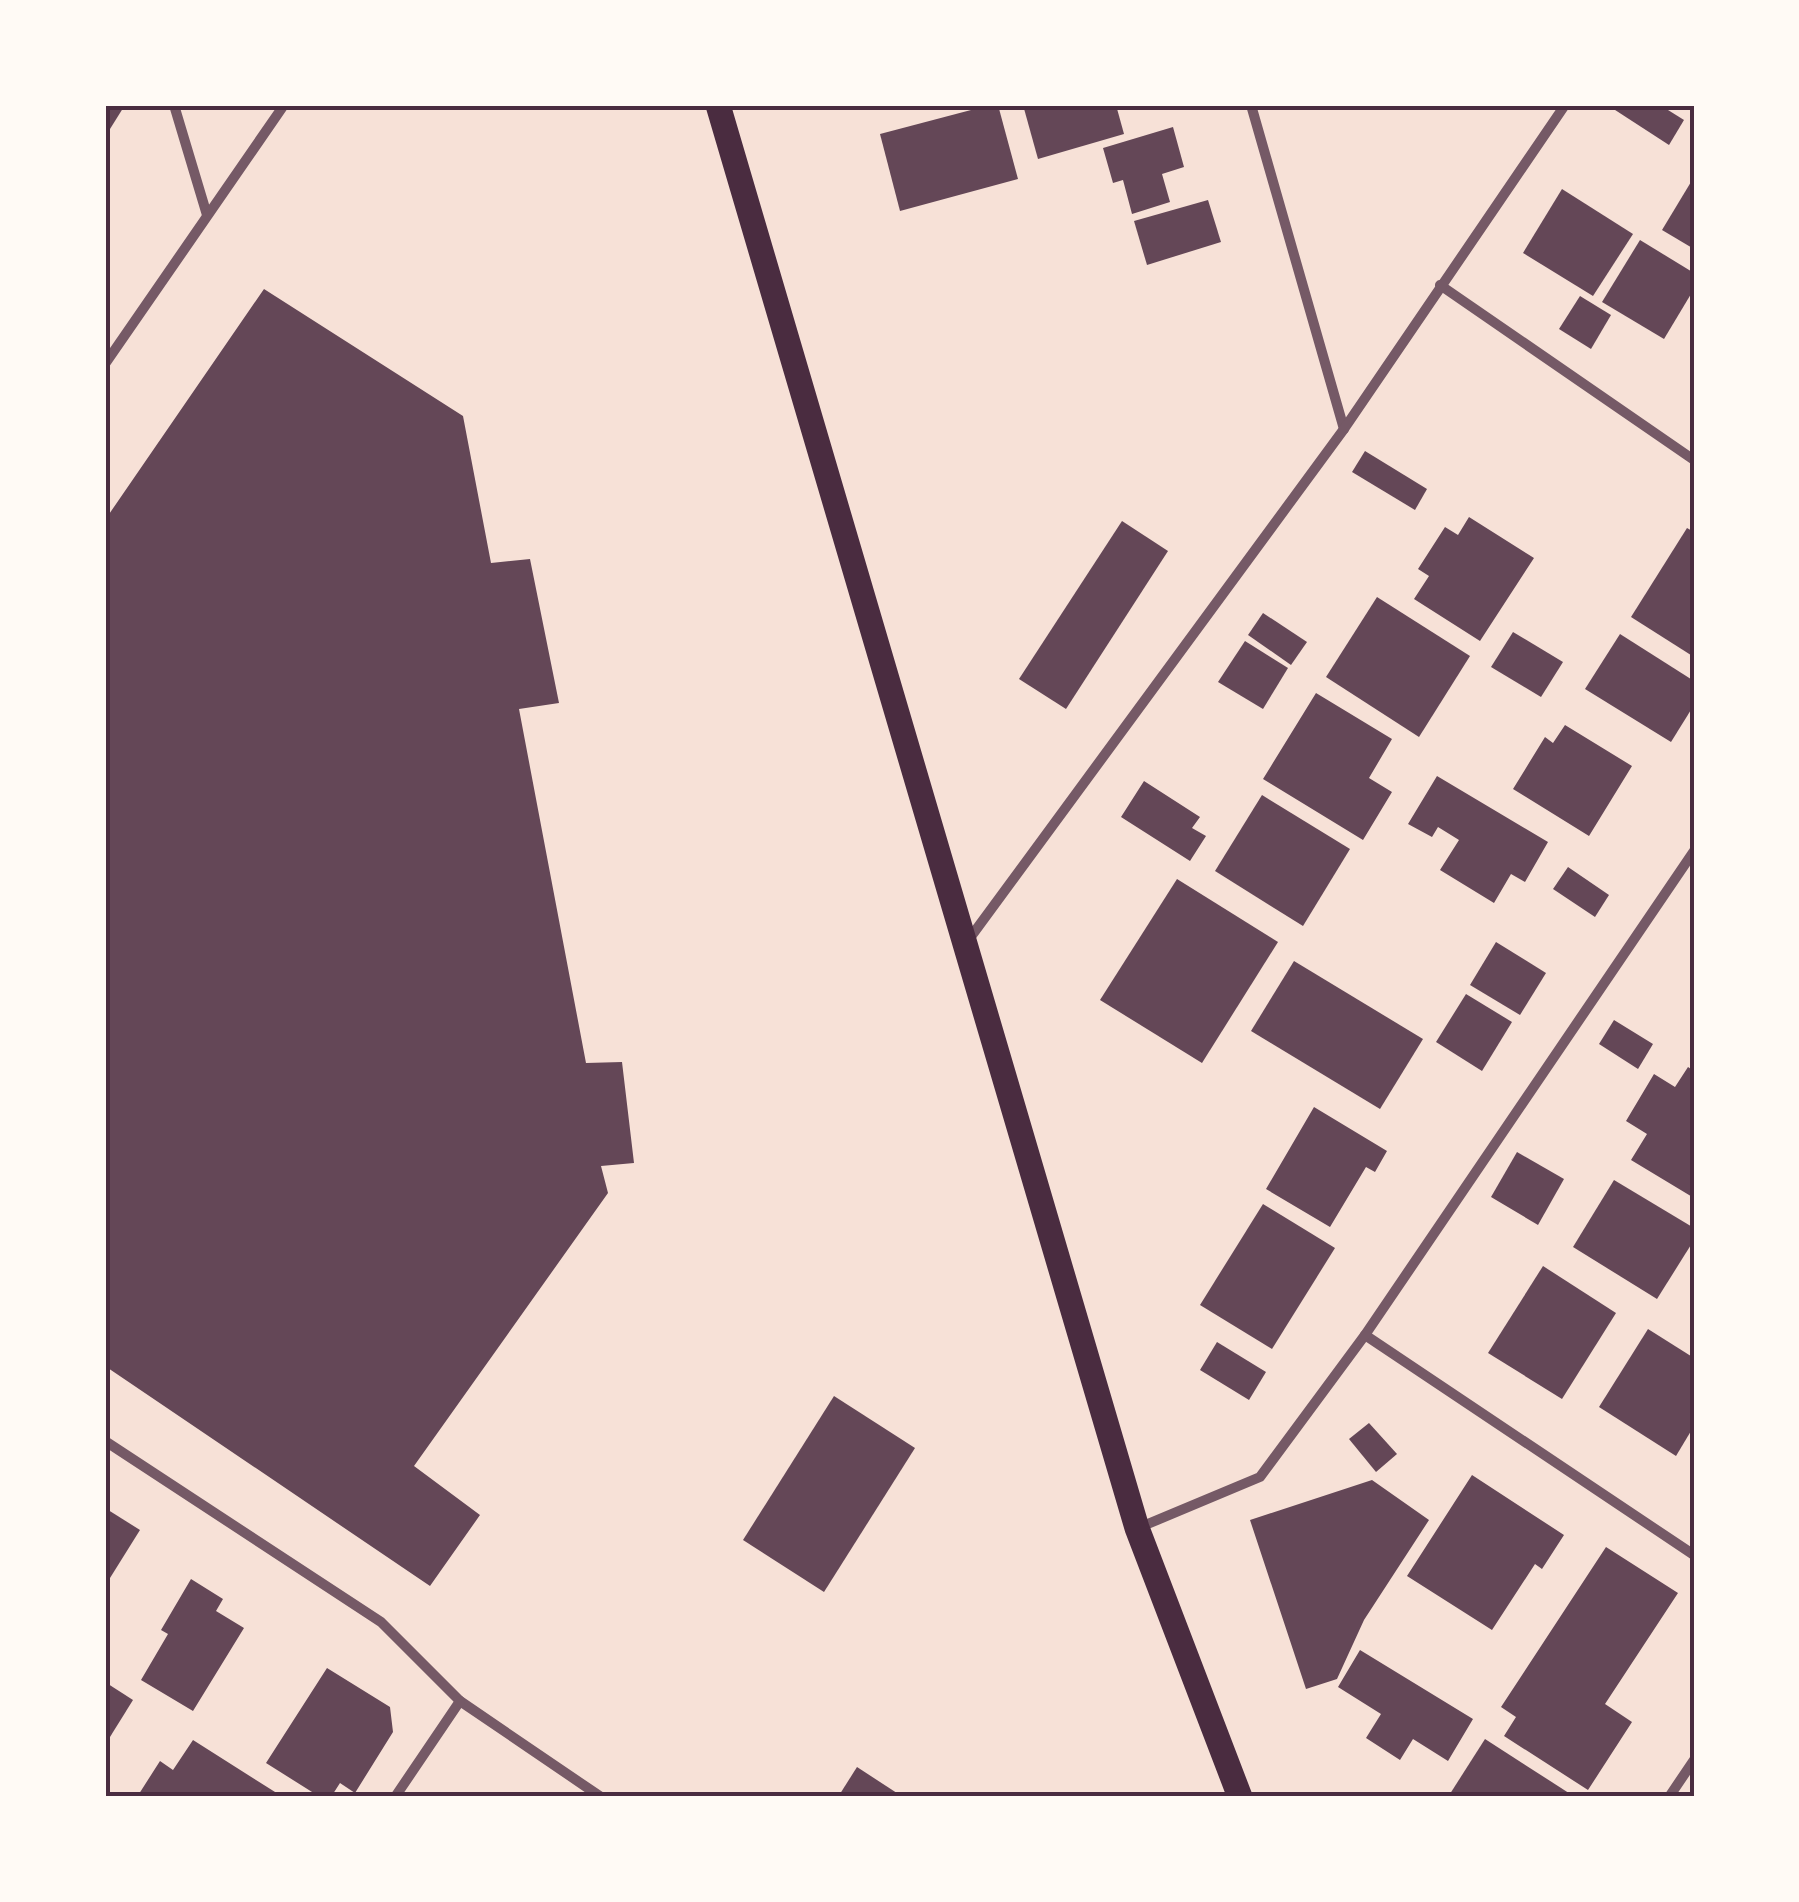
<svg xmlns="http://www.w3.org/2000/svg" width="1799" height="1902" viewBox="0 0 1799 1902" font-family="Manrope,sans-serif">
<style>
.building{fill:#644757}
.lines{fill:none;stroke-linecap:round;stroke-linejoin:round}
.minor{stroke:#755966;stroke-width:10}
.primary{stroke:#4a2c40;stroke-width:25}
.neatline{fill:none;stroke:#4a2c40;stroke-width:4}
</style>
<rect width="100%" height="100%" fill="#f7e1d7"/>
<!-- building -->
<g class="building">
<polygon points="105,105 125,105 105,137"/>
<polygon points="990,105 998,105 1018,179 900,211 880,134"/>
<polygon points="1023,105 1116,105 1124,134 1038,159"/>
<polygon points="1613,105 1660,105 1684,120 1669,145 1612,108"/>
<polygon points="1173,127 1184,167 1162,174 1170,202 1132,214 1123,180 1113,183 1103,148"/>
<polygon points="1694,177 1694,249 1662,230"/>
<polygon points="1562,189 1633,234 1593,296 1523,253"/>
<polygon points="1208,200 1221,242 1147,265 1134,221"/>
<polygon points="1640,240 1694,273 1694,289 1664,339 1602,302"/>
<polygon points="264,289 463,416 491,563 530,559 559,703 519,709 586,1063 622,1062 634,1163 601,1166 608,1193 414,1466 480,1515 430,1586 105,1366 105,520"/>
<polygon points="1580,296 1611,315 1591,349 1559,329"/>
<polygon points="1365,451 1427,489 1415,510 1352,472"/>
<polygon points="1469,517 1534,558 1480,641 1414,599 1429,576 1418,569 1445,527 1458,535"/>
<polygon points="1122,521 1168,551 1066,709 1019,679"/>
<polygon points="1687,528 1694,532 1694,657 1631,617"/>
<polygon points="1377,597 1470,656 1419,737 1326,677"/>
<polygon points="1263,613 1307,642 1291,665 1248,635"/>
<polygon points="1513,632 1563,662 1541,697 1491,667"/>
<polygon points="1620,634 1694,681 1694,705 1671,742 1585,689"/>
<polygon points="1245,641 1288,668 1263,709 1218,682"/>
<polygon points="1316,693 1392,739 1369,778 1392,792 1363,840 1263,779"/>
<polygon points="1565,725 1632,766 1589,836 1513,789 1545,737 1553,743"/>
<polygon points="1437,776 1548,842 1525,882 1511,874 1494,903 1440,870 1459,840 1438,827 1432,837 1408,824"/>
<polygon points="1144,781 1200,817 1192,828 1206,836 1190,861 1121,817"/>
<polygon points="1262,795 1350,849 1303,926 1215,871"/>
<polygon points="1568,867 1609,895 1595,917 1553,889"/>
<polygon points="1177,879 1278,942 1202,1063 1100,1000"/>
<polygon points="1496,942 1546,973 1520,1015 1470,985"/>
<polygon points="1294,961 1423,1039 1380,1109 1251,1031"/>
<polygon points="1466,994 1512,1022 1482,1071 1436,1042"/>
<polygon points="1614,1020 1653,1044 1638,1069 1599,1044"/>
<polygon points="1688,1067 1694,1071 1694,1198 1631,1160 1647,1134 1626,1121 1654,1074 1675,1087"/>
<polygon points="1314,1107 1387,1151 1375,1172 1366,1167 1330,1227 1266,1189"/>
<polygon points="1517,1152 1564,1179 1538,1225 1491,1197"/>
<polygon points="1614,1180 1694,1228 1694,1240 1657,1299 1573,1247"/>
<polygon points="1263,1204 1335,1248 1272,1349 1200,1305"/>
<polygon points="1543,1266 1616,1313 1562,1399 1488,1353"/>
<polygon points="1648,1329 1694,1358 1694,1426 1676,1456 1599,1407"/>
<polygon points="1217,1342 1266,1372 1249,1400 1200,1370"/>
<polygon points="834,1396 915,1448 824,1592 743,1540"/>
<polygon points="1369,1423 1397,1454 1376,1472 1349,1439"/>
<polygon points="1472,1475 1564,1535 1542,1569 1535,1564 1492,1630 1407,1576"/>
<polygon points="1372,1480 1429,1520 1364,1620 1337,1679 1306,1689 1250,1520"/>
<polygon points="105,1508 140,1530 105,1586"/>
<polygon points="1606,1547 1678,1593 1605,1704 1632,1722 1588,1790 1504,1736 1516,1717 1501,1707"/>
<polygon points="191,1579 223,1599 216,1611 244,1628 193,1711 141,1680 168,1634 161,1630"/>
<polygon points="1360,1650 1473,1719 1448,1761 1413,1739 1400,1760 1366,1738 1381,1714 1338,1687"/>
<polygon points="327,1668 390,1707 393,1732 355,1793 340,1783 331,1797 320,1797 266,1763"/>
<polygon points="105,1682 133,1700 105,1745"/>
<polygon points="1485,1739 1575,1797 1448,1797"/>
<polygon points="193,1740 283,1797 137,1797 160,1761 173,1770"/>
<polygon points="857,1767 903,1797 838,1797"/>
</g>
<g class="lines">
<!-- minor -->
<g class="minor">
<polyline points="174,105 207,215"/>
<polyline points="1251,105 1344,429"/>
<polyline points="1440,285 1694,460"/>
<polyline points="105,364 284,105"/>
<polyline points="967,942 1344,429 1565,105"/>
<polyline points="1365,1335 1694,1555"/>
<polyline points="105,1441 381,1622 460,1701 601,1797"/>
<polyline points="1138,1528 1260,1477 1365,1335 1694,851"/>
<polyline points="395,1797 460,1701"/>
<polyline points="1669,1797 1694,1760"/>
</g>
<!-- primary -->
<polyline class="primary" points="718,105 1137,1528 1240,1797"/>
</g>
<!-- border -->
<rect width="1799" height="1902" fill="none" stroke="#fffaf5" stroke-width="215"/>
<rect x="108" y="108" width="1584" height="1686" class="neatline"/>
</svg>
